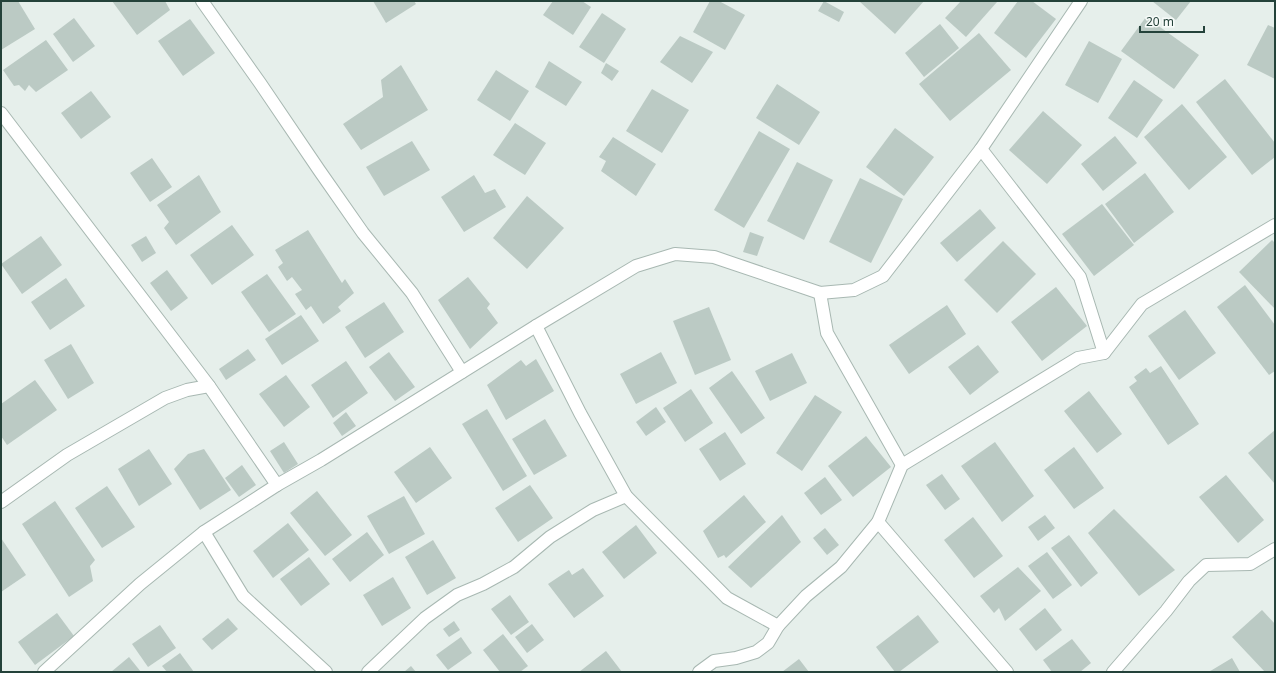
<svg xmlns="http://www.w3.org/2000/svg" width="1276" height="673" viewBox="0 0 1276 673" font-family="'Noto Sans',sans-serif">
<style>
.building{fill:#bbcac4}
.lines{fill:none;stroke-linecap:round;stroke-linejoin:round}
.minor-casing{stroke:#a8b8b2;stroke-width:14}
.minor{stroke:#fff;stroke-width:12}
</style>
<rect width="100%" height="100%" fill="#e6efeb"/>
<!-- building -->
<g class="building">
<polygon points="1,1 18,1 35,29 1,50"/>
<polygon points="112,1 165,1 170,10 137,35"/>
<polygon points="373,1 414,1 416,4 386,23"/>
<polygon points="553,1 582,1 591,7 573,35 543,15"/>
<polygon points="710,1 719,1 745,15 725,50 693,32"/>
<polygon points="824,1 844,12 839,22 818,11"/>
<polygon points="859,1 924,1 895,34"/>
<polygon points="961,1 996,1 997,2 966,37 945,18"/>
<polygon points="1018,1 1032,1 1056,19 1026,58 994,33"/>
<polygon points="1152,1 1191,1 1176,20"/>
<polygon points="602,13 626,29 604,63 579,47"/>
<polygon points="1146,17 1199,55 1174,89 1121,51"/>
<polygon points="74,18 95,46 73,62 53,34"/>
<polygon points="190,19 215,53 183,76 158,41"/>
<polygon points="940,24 959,48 924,77 905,53"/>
<polygon points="1268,25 1275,28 1275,79 1247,65"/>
<polygon points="979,33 1011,70 950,121 919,84"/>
<polygon points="680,36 713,52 692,83 660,62"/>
<polygon points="46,40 68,70 36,92 29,85 25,91 19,85 14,86 3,70"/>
<polygon points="1089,41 1122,59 1098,103 1065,85"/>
<polygon points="549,61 582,82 566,106 535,87"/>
<polygon points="606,63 619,71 612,81 601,73"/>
<polygon points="401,65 428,110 361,150 343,124 383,97 381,80"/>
<polygon points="496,70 529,91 510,121 477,100"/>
<polygon points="1225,79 1275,143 1275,157 1252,175 1196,102"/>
<polygon points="1134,80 1163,100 1137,138 1108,118"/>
<polygon points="777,84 820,112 799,145 756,118"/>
<polygon points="652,89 689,110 662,153 626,131"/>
<polygon points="91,91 111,117 81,139 61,113"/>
<polygon points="1182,104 1227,157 1189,190 1144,137"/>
<polygon points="1043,111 1082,145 1047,184 1009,150"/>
<polygon points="515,123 546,143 525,175 493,155"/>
<polygon points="895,128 934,157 904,196 866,167"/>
<polygon points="759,131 790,149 744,228 714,210"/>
<polygon points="1115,136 1137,163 1103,191 1081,164"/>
<polygon points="613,137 656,164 636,196 601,171 606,161 599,157"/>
<polygon points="412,141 430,170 384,196 366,167"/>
<polygon points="152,158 172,187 150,202 130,173"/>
<polygon points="797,162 833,180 804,240 767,221"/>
<polygon points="1145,173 1174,212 1134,243 1105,204"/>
<polygon points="199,175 221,212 176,245 164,228 169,222 157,205"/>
<polygon points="474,175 485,193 495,189 506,207 464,232 441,197"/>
<polygon points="860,178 903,199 871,263 829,242"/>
<polygon points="527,196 564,228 527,269 493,238"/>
<polygon points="1102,204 1134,245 1094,276 1062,234"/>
<polygon points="980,209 996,228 957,262 940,243"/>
<polygon points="232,225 254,255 212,285 190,255"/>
<polygon points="308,230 342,283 345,279 354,293 338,307 341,311 323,324 311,306 306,310 295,294 302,290 292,277 287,281 278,267 283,263 275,250"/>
<polygon points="750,232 764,237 757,256 743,252"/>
<polygon points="41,236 62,265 22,294 1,264"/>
<polygon points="146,236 156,253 142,262 131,245"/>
<polygon points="1272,240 1275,243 1275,309 1239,272"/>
<polygon points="1003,241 1036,274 997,313 964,280"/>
<polygon points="167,270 188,298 171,311 150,283"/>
<polygon points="267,274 296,314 269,332 241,292"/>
<polygon points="468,277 490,304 487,308 498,323 470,349 438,300"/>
<polygon points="66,278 85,306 50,330 31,302"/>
<polygon points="1245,285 1275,325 1275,371 1269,375 1217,307"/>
<polygon points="1056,287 1087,326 1042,361 1011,322"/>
<polygon points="384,302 404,332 365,358 345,327"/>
<polygon points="947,305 966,334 909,374 889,345"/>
<polygon points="709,307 731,360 695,375 673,321"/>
<polygon points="1185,310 1216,353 1179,380 1148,336"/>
<polygon points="301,315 319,341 282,365 265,339"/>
<polygon points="71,344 94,383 68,399 44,360"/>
<polygon points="978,345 999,372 970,395 948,367"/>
<polygon points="248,349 256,360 226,380 219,369"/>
<polygon points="389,352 415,387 395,401 369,367"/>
<polygon points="661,352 677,383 636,404 620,374"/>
<polygon points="792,353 807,383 770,401 755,371"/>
<polygon points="536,359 554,391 506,420 487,385 521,360 526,366"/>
<polygon points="346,361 368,393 333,418 311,385"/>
<polygon points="1161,366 1199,424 1168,445 1129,387 1137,381 1134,377 1146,368 1150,373"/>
<polygon points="732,371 765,418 741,434 709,388"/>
<polygon points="286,375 310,407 284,427 259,394"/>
<polygon points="35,380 57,410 7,445 1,436 1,404"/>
<polygon points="691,389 713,423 685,442 663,408"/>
<polygon points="1089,391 1122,434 1097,453 1064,411"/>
<polygon points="815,395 842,412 802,471 776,453"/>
<polygon points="656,407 666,422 646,436 636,422"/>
<polygon points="487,409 527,476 503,491 462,424"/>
<polygon points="346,412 356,426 342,436 333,423"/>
<polygon points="545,419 567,456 534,475 512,439"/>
<polygon points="1275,430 1275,484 1248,453"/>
<polygon points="725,432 746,464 720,481 699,449"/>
<polygon points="866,436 891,467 853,497 828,466"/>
<polygon points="284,442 298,464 284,473 270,451"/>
<polygon points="995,442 1034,496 1002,522 961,466"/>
<polygon points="430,447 452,478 416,503 394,472"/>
<polygon points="1074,447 1104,488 1074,509 1044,470"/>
<polygon points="149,449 172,484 139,506 118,469"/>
<polygon points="204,449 231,490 200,510 174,469 188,454"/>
<polygon points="242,465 256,485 239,497 225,478"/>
<polygon points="942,474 960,499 945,510 926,485"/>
<polygon points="1226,475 1264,520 1238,543 1199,497"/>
<polygon points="825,477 842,500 821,515 804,493"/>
<polygon points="530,485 553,518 518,542 495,508"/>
<polygon points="107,486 135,527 102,548 75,508"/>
<polygon points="317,491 352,535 325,556 290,513"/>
<polygon points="744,495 766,522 726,558 724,555 718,558 703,531"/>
<polygon points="404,496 425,534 389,554 367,516"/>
<polygon points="55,501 95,560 90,566 93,581 69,597 22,524"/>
<polygon points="1114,509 1175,570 1139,596 1088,533"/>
<polygon points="782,515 801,542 751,588 728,567"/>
<polygon points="1045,515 1055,528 1038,541 1028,527"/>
<polygon points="973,517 1003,556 974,578 944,540"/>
<polygon points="288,523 309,550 273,578 253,551"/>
<polygon points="636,525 657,553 624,579 602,552"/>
<polygon points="825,528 839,545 827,555 813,538"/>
<polygon points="367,532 384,555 350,582 332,559"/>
<polygon points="1069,535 1098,573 1081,587 1051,548"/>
<polygon points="1,538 26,575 1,592"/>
<polygon points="433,540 456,578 427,595 405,557"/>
<polygon points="1047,552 1072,585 1053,599 1028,566"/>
<polygon points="309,557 330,584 301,606 280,579"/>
<polygon points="1018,567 1041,591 1005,621 999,608 994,613 980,596"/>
<polygon points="583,568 604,596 574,618 548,584 569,570 572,575"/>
<polygon points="393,577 411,608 382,626 363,595"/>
<polygon points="510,595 529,622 511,635 491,609"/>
<polygon points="1045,608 1062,630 1036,651 1019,629"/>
<polygon points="1262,610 1275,624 1275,672 1265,672 1232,637"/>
<polygon points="57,613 74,636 35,665 18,642"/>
<polygon points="918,615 939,642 899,672 895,672 876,647"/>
<polygon points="228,618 238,629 212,650 202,639"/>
<polygon points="454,621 460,630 449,637 443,629"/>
<polygon points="532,624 544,640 527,653 515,637"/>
<polygon points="160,625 176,648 148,667 132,644"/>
<polygon points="503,634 528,666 520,672 500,672 483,650"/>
<polygon points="461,637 472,653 448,670 436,655"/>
<polygon points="1072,639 1091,663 1080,672 1052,672 1043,660"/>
<polygon points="606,651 622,672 579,672"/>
<polygon points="180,653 194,672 167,672 162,666"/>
<polygon points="129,657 141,672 111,672"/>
<polygon points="1232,658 1240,672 1208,672 1212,670"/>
<polygon points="799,659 809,672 782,672"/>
<polygon points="411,666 416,672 404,672"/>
</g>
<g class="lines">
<defs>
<g id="minor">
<polyline points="202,1 260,83 319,170 363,233 412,293 462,372"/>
<polyline points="1,113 209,386"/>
<polyline points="981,149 1080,277 1104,353"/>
<polyline points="820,293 827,333 902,465"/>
<polyline points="536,326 580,413 626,496 727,598 778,626"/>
<polyline points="1,502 67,455 165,398 187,390 209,386 277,485"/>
<polyline points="878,522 1007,672"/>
<polyline points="204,532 243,596 326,672"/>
<polyline points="44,672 140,584 204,532 277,485 321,460 536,326 636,266 675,254 714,257 820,293 854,290 883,276 981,149 1081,1"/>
<polyline points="368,672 425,618 457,595 483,584 514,567 550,537 593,510 626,496"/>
<polyline points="699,672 714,661 736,658 756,652 768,643 778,626 806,596 841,567 878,522 902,465 1078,358 1104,353 1142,304 1275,225"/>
<polyline points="1113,672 1166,611 1189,581 1206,565 1250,564 1275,549"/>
</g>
</defs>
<!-- minor casing -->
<use href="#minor" class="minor-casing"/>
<!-- minor -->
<use href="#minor" class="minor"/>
</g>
<!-- border -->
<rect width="1276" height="673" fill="none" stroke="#24423a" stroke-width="4"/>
<!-- scale -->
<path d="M1140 26v6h64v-6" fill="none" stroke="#24423a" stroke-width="2"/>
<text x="1146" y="26" font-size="12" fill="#24423a" stroke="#f7fbf9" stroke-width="3" paint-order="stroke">20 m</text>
</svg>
